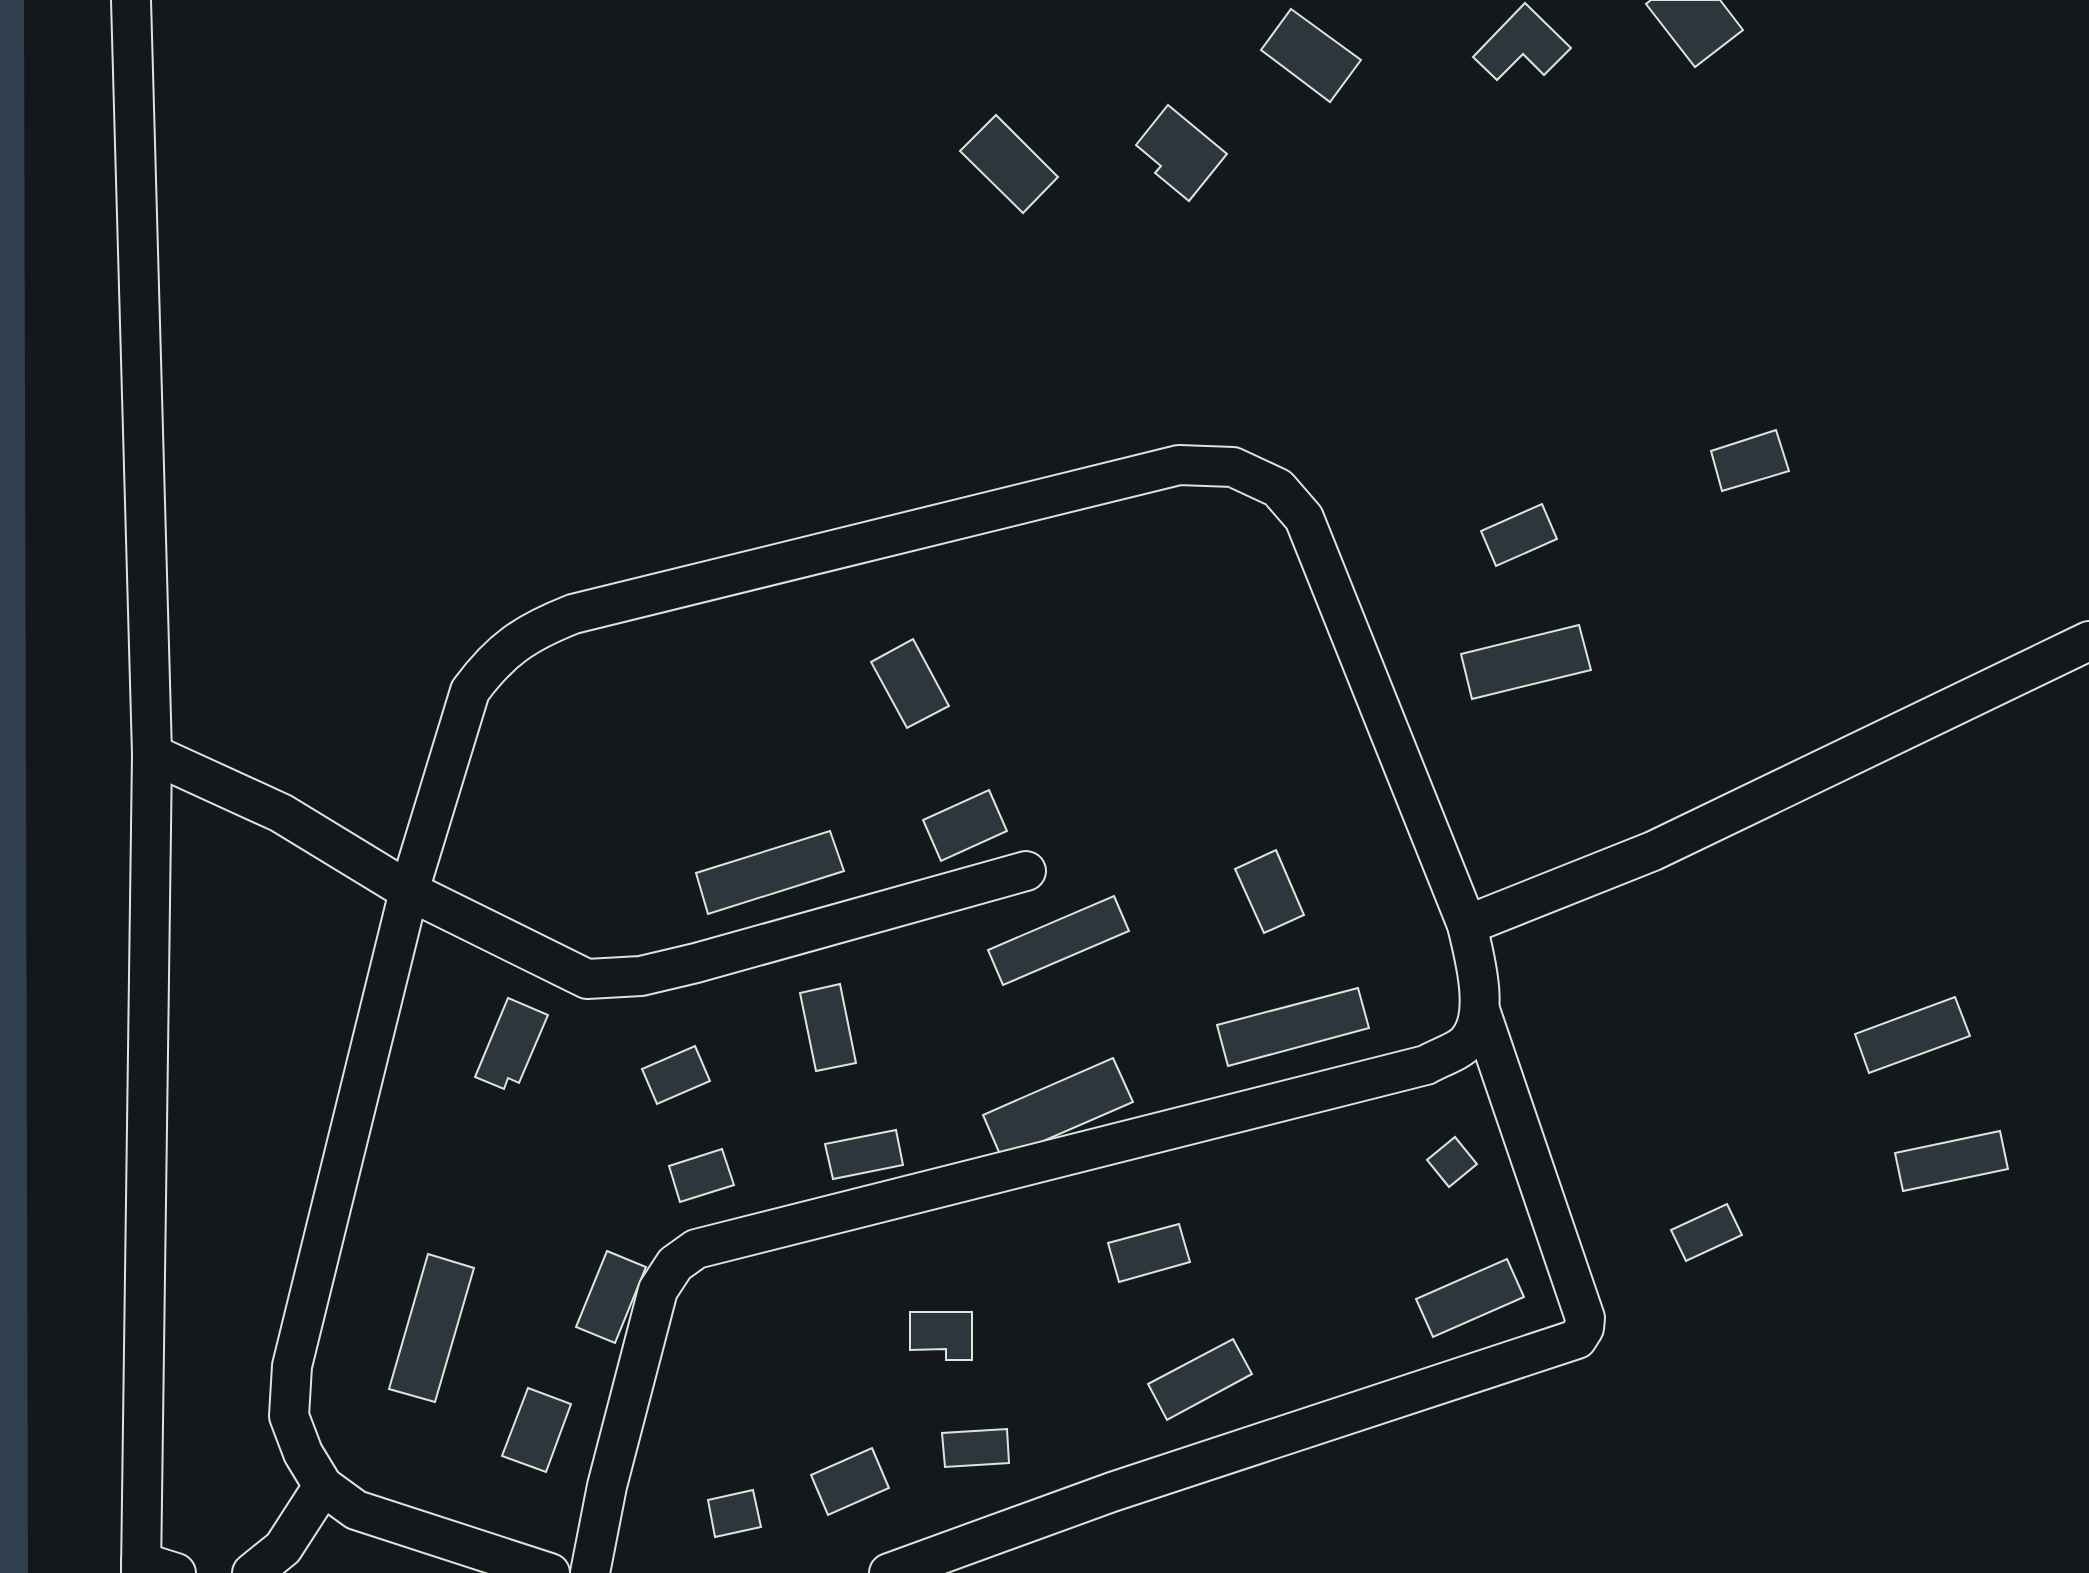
<svg xmlns="http://www.w3.org/2000/svg" width="2089" height="1573" viewBox="0 0 2089 1573" font-family="'Source Sans 3',sans-serif">
<style>
.lines{fill:none;stroke-linecap:round;stroke-linejoin:round}
.canal{stroke:#2f3f4d;stroke-width:42}
.building{fill:#2c363c;stroke:#d8e6dc;stroke-width:2}
.minor-casing{stroke:#d8e6dc;stroke-width:42}
.minor{stroke:#14181c;stroke-width:38}
</style>
<rect width="100%" height="100%" fill="#14181c"/>
<g class="lines">
<!-- canal -->
<polyline class="canal" points="3,0 7,1573"/>
</g>
<!-- building -->
<g class="building">
<polygon points="1651,0 1720,0 1743,30 1695,67 1646,4"/>
<polygon points="1525,3 1571,48 1544,75 1523,54 1497,80 1473,57"/>
<polygon points="1291,9 1361,60 1330,102 1261,50"/>
<polygon points="1168,105 1227,154 1189,201 1155,173 1161,166 1136,145"/>
<polygon points="996,115 1058,177 1023,213 960,151"/>
<polygon points="1776,430 1789,471 1722,491 1711,451"/>
<polygon points="1542,504 1557,539 1496,566 1481,531"/>
<polygon points="1579,625 1591,670 1472,699 1461,654"/>
<polygon points="913,639 949,706 907,728 871,662"/>
<polygon points="989,790 1007,831 941,861 923,820"/>
<polygon points="830,831 844,871 708,914 696,873"/>
<polygon points="1276,850 1304,915 1264,933 1235,869"/>
<polygon points="1114,896 1129,931 1003,985 988,950"/>
<polygon points="840,984 856,1063 816,1071 800,993"/>
<polygon points="1358,988 1369,1028 1228,1066 1217,1025"/>
<polygon points="1955,997 1970,1036 1869,1073 1855,1034"/>
<polygon points="508,998 548,1015 519,1083 508,1078 504,1089 475,1077"/>
<polygon points="695,1046 710,1081 657,1104 642,1069"/>
<polygon points="1113,1058 1133,1102 1002,1159 983,1115"/>
<polygon points="896,1130 903,1165 833,1179 825,1144"/>
<polygon points="2000,1131 2008,1169 1903,1191 1895,1153"/>
<polygon points="1455,1137 1477,1164 1449,1187 1427,1160"/>
<polygon points="722,1149 734,1185 680,1202 669,1166"/>
<polygon points="1727,1204 1742,1235 1686,1261 1671,1230"/>
<polygon points="1179,1224 1190,1262 1119,1282 1108,1243"/>
<polygon points="607,1251 646,1267 615,1343 576,1327"/>
<polygon points="428,1254 474,1268 435,1402 389,1389"/>
<polygon points="1507,1259 1524,1297 1433,1337 1416,1299"/>
<polygon points="910,1312 972,1312 972,1360 946,1360 946,1349 910,1350"/>
<polygon points="1233,1339 1252,1374 1167,1420 1148,1384"/>
<polygon points="528,1388 571,1404 546,1472 502,1456"/>
<polygon points="1007,1429 1009,1463 945,1467 942,1433"/>
<polygon points="872,1448 889,1488 828,1515 811,1475"/>
<polygon points="753,1490 761,1527 715,1537 708,1500"/>
</g>
<g class="lines">
<defs>
<g id="minor">
<polyline points="131,0 152,754 141,1573"/>
<polyline points="152,754 281,813 409,891 587,979 641,976 696,963 1026,871"/>
<polyline points="1467,925 1653,851 2089,641"/>
<polyline points="141,1562 176,1573"/>
<polyline points="252,1573 283,1548 323,1486"/>
<path d="M550,1573L356,1510L323,1486L303,1453L289,1416L292,1366L409,891L470,691C501,649 525,633 573,614L1179,465L1233,467L1278,488L1304,518L1467,925C1474,955 1491,1014 1468,1041C1460,1051 1438,1058 1426,1065L696,1249L675,1264L658,1290L607,1486L590,1573"/>
<polyline points="889,1573 1112,1492 1577,1339 1584,1328 1585,1318 1480,1010"/>
</g>
</defs>
<!-- minor casing -->
<use href="#minor" class="minor-casing"/>
<!-- minor -->
<use href="#minor" class="minor"/>
</g>
</svg>
